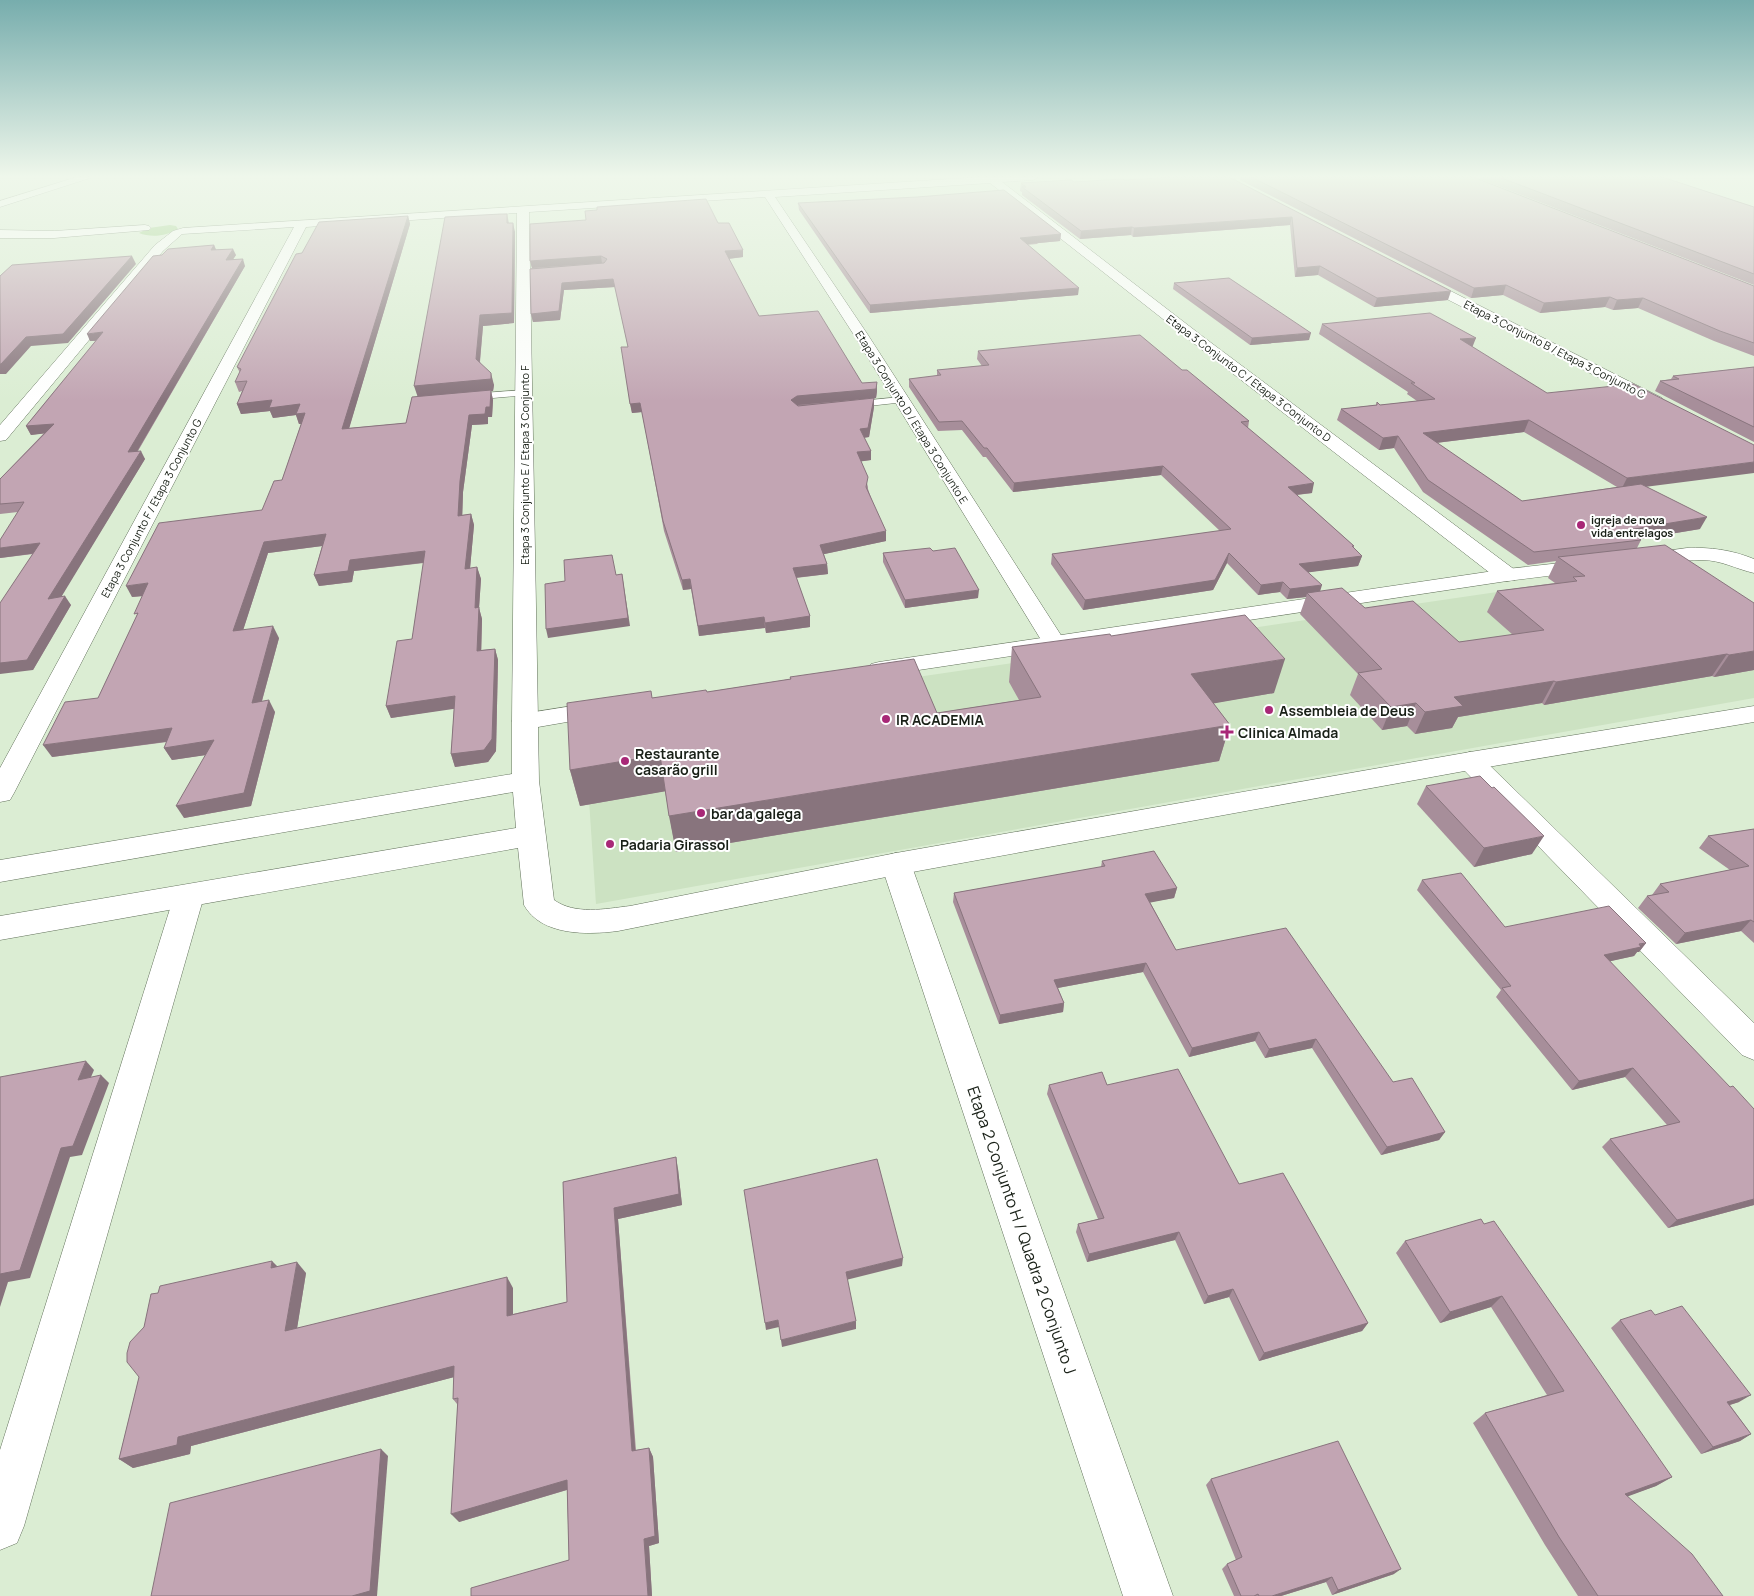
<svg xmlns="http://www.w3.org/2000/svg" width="1754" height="1596" viewBox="0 0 1754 1596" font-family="Manrope,sans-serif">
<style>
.built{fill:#cce2c2}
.green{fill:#98cc7f}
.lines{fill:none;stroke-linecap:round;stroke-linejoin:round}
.service-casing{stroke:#62715b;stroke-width:1}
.minor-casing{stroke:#62715b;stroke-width:1}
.tertiary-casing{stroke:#62715b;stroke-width:1}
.service{fill:#fff;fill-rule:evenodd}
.minor{fill:#fff;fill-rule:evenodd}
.tertiary{fill:#fff;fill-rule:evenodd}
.wall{fill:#a78e9a;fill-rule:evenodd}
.shaded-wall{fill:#88747d}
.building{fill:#c2a5b3;stroke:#88747d}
.poi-dot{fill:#a82877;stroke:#fff;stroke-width:2}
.labels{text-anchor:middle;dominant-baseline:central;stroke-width:4;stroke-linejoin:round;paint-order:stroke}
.far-street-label{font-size:11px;fill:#192017;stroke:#fff}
.far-poi-label{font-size:11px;font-weight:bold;fill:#192017;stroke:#fff;text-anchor:start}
.poi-label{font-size:14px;font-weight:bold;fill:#192017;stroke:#fff;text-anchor:start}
.near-street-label{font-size:16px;fill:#192017;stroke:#fff}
</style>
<rect width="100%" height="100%" fill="#dbedd3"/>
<!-- built -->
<polygon class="built" points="1667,567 1754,624 1754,698 596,904 584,726"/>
<!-- green -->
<path class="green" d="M170,225L176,226L178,229C167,236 151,238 139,233L149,228Z"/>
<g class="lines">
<defs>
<g id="service">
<polygon points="524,390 529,393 528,395 470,400 465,397 470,394"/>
<polygon points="901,397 906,400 905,402 850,408 845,405 850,402"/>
</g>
<g id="minor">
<polygon points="77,177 93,177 0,207 0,201"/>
<polygon points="982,177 1038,177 1033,180 1002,182 1206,339 1515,570 1518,575 1515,580 1507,581 1499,580 1196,345 990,183 775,197 868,335 1066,643 1062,648 1054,650 1046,648 854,335 765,197 529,212 538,721 534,727 525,729 516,727 512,721 517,213 306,227 14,793 10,800 0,802 0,768 294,227 182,234 163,251 6,440 0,441 0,425 155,245 173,231 183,228"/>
<polygon points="145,225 149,226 151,228 149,230 54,238 0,238 0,230 54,231"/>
<polygon points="1417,274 1662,398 1664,401 1662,404 1650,404 1412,281 1411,278"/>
<polygon points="1470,752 1479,755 1754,1023 1754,1060 1742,1055 1461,767 1457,761 1461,755"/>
<polygon points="896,853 906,856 911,864 1173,1596 1123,1596 881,864 886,856"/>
<polygon points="189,885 200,888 204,896 24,1526 17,1543 0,1550 0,1450 174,896 178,888"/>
</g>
<g id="tertiary">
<path d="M1687,548C1710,547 1732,550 1754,559V573C1736,569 1721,560 1702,560C1681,559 1657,568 1637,563L1634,559L1637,555Z"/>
<polygon points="1588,560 1595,562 1599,566 1595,570 1507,581 879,676 871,674 867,669 871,664 879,662 1507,569"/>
<path d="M604,701L613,704L617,709L613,714L538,727L539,781L554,900C575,915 605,909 630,906L896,853L1470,752L1754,706V722L1470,770L896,875L618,931C588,935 541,936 524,905L518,848L0,940V916L516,828L513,792L0,882V860L512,774V721L516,715Z"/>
</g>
</defs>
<!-- service casing -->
<use href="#service" class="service-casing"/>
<!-- minor casing -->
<use href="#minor" class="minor-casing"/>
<!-- tertiary casing -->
<use href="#tertiary" class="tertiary-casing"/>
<!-- service -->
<use href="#service" class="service"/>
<!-- minor -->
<use href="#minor" class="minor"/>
<!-- tertiary -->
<use href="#tertiary" class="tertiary"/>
</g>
<!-- wall -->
<g class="wall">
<polygon points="1229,177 1448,300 1374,307 1318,275 1295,277 1290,225 1133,237 1131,235 1080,239 1022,195 1022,192 1020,191 1021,183 1074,182"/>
<polygon points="1241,177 1385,177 1754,286 1754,356 1714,341 1638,308 1613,310 1605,307 1540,313 1503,295 1471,298 1240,180"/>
<polygon points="1480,177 1662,177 1754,207 1754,285 1480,179"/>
<polygon points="798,203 1061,234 1060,241 1038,243 1037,244 1027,245 1078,295 870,313 799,210"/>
<polygon points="507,214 509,223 515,232 514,323 483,326 480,362 494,385 493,391 491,391 493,400 492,417 488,417 488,424 472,425 463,492 462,515 471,514 474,525 470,568 477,567 481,579 479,608 482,619 481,650 495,649 498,660 496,751 488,762 455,767 451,754 454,708 391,718 386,706 412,639 424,563 354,571 352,582 319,586 314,575 322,546 268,553 243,630 279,638 262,701 275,712 251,806 184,818 205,755 172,760 164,748 167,742 52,757 98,698 136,618 142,596 132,597 262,510 282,480 301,424 299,424 296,415 273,418 270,411 241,414 237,404 242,391 239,392 235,382 240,373 237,367 302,253 408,216 410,224 349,428 406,423 417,397"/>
<polygon points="718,223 743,257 729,259 759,316 862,383 877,391 876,398 797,405 874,398 874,407 869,437 864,438 871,451 871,460 861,461 868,487 868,489 886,541 824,554 827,564 828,574 796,578 810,616 810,627 766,633 765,628 699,636 691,589 683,590 664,531 642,412 632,413 621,347 628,347 615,287 564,290 560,320 533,322 531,314 530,269 532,268 530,261"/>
<polygon points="214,245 216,250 236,255 233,259 245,266 138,451 145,459 61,596 71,605 33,670 33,554 0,558 18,512 0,514 0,479 44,433 31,435 26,426 96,341 90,341 162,255"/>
<polygon points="1174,283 1309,340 1250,345 1173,289"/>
<path d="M1322,324L1473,347L1700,529L1640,539L1641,540L1637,548L1754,670L1714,677L1712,676L1544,705L1542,703L1458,717L1452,728L1415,734L1407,726L1382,730L1350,695L1358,674L1300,614L1306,597L1287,599L1280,592L1258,595L1227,563L1213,590L1083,610L1051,564L1052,554L1220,531L1161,475L1013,492L986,457H983L962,430L938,431L909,387V379L937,376V370L982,366L977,359L978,351L1182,370L1249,421L1248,428L1312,493L1297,495L1354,546L1353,548L1362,556L1358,566L1308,572L1320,591L1365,608L1459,642L1513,635L1487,612L1497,591L1555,583L1548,578L1556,561L1528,565L1423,492L1394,448L1379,450L1337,420L1341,409L1376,405L1377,402L1380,405L1417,401L1407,394L1408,392L1319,334ZM1524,432L1617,487L1522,501L1436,443Z"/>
<polygon points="1754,367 1754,442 1655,391 1660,381 1671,379 1673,376"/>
<polygon points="933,551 978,598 905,608 883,562 883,553"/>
<polygon points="1111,636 1274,693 1213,703 1230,725 1219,761 676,852 665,791 580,806 570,770 652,698 707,692 790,679 790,677 937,713 1019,700 1009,682 1012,647"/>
<polygon points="1426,786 1532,854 1474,867 1417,804"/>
<polygon points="1754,829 1754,943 1741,931 1676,944 1638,908 1647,896 1652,895 1660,884 1730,870 1699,848 1708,836"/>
<polygon points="1102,861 1177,888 1174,898 1150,902 1176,950 1393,1082 1445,1132 1439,1140 1381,1155 1312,1048 1265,1058 1255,1041 1189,1057 1143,972 1058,988 1064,1003 1063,1012 999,1024 953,902 954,893 1101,867"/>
<polygon points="1422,880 1505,927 1646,943 1639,952 1637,952 1634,956 1610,961 1754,1205 1668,1228 1602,1147 1610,1139 1667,1125 1625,1077 1572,1090 1496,997 1501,990 1417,890"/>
<polygon points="1049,1085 1107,1085 1239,1184 1368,1323 1362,1331 1259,1361 1229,1297 1204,1304 1175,1240 1087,1262 1076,1232 1078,1224 1098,1219 1047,1094"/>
<polygon points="678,1169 682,1205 618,1219 636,1450 649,1448 653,1457 659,1543 649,1546 652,1596 471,1596 569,1560 567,1490 459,1522 457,1404 453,1399 454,1377 191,1446 190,1454 133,1468 119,1459 139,1377 144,1327 158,1293 278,1267 306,1273 297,1328 513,1288 513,1314 567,1302 563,1182"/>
<polygon points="1484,1224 1672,1477 1656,1486 1627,1496 1723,1596 1578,1596 1545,1545 1473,1423 1485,1413 1547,1395 1491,1307 1440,1323 1396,1253 1405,1241"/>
<polygon points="1655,1315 1739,1402 1730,1405 1751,1434 1740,1441 1701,1454 1611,1328 1620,1320"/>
<polygon points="1211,1479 1394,1574 1332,1595 1326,1582 1281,1596 1234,1596 1222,1569 1227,1564 1236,1560 1206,1485"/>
</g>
<!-- shaded-wall -->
<g class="shaded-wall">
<polygon points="408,216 410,224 346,439 342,429"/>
<polygon points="1292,217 1290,225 1133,237 1134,228"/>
<polygon points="513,223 515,232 514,323 483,326 479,370 476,359 480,315"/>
<polygon points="1132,227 1131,235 1080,239 1081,231"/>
<polygon points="1061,234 1060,241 1019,245 1020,238"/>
<polygon points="214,245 217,252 211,250"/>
<polygon points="233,249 236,255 228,267 226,260"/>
<polygon points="743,250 743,257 726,259 725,251"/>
<polygon points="132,256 136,264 68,343 31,346 6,374 0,374 0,364 26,337"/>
<polygon points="601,256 602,263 532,268 530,261"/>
<polygon points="243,259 245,266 132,460 128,452"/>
<polygon points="1320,266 1318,275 1295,277 1297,268"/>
<polygon points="613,279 615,287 564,290 560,320 533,322 531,314 562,283"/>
<polygon points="1506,285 1503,295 1471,298 1474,288"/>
<polygon points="1079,288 1078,295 870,313 870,305"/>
<polygon points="1451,291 1448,300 1374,307 1377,298"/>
<polygon points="1610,297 1605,307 1540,313 1544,303"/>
<polygon points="1643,298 1638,308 1613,310 1617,300"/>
<polygon points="103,332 107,340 90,341 87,334"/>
<polygon points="1311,333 1309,340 1250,345 1252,338"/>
<polygon points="1476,338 1472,348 1460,339"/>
<polygon points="491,373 494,385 493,391 491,391 493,400 492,417 488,417 488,424 472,425 463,492 462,527 414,386"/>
<polygon points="877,382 877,391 876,398 798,405 791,409 791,400 797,396"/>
<polygon points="874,398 874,407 869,437 860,438 860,429"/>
<polygon points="272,400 300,404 305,413 309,423 299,424 296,415 273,418 270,411 241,414 237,404"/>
<polygon points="640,403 642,412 632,413 630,404"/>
<polygon points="1529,420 1524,432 1419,445 1423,433"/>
<polygon points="54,424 58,432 31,435 26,426"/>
<polygon points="1398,436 1394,448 1379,450 1383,438"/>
<polygon points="141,451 145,459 54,609 48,599"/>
<polygon points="871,451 871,460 857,462 857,452"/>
<polygon points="1754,462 1754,473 1621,490 1627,478"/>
<polygon points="1163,466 1161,475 1013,492 1014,483"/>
<polygon points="1314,483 1312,493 1285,496 1288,487"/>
<polygon points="471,514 474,525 469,580 465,569"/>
<polygon points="1707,517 1700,529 1621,542 1628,530"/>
<polygon points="886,531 886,541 820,555 820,545"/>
<polygon points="326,534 330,545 268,553 239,643 233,631 264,542"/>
<polygon points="40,543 45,552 0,558 0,548"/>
<polygon points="425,551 429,562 354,571 352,582 319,586 314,575 350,560"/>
<polygon points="1229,553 1227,563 1213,590 1083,610 1085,600"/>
<polygon points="1362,556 1358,566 1296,574 1299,564"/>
<polygon points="827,564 828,574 793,578 793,568"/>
<polygon points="477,567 481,579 479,608 482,619 481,663 477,651 475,608"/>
<polygon points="622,574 630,626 548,638 546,629"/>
<polygon points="690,579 691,589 683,590 682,580"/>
<polygon points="1283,582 1280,592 1258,595 1261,585"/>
<polygon points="148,583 154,595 132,597 126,586"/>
<polygon points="1322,585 1319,595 1307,593 1306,597 1287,599 1290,589"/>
<polygon points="979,590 978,598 905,608 905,600"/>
<polygon points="65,596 71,605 33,670 0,674 0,663"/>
<polygon points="810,616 810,627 766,633 765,623"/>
<polygon points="764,617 765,628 699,636 698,626"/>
<polygon points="273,626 279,638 258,715 252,703"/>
<polygon points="495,649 498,660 496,751 488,762 455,767 451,754"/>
<polygon points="1754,651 1754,670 1714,677 1729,655"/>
<polygon points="1727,654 1712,676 1544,705 1556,682"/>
<polygon points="1285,659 1274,693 1182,709 1191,674"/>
<polygon points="1554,681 1542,703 1458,717 1452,728 1415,734 1425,712 1454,697"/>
<polygon points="455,696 460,708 391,718 386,706"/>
<polygon points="269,700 275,712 251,806 184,818 176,806"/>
<polygon points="1416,703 1407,726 1382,730 1391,707"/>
<polygon points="1230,725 1219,761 676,852 669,816"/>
<polygon points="172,728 179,740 52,757 43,745"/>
<polygon points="214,740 220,753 172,760 164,748"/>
<polygon points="660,755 667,791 580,806 570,770"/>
<polygon points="1544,836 1532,854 1474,867 1484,848"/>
<polygon points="1177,888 1174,898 1143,904 1145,894"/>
<polygon points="1751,920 1741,931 1676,944 1685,933"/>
<polygon points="1646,943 1639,952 1637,952 1634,956 1598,964 1604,955"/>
<polygon points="1146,963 1143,972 1052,989 1054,980"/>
<polygon points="1064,1003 1063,1012 999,1024 1000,1015"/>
<polygon points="1259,1032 1255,1041 1189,1057 1192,1048"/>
<polygon points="1316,1039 1312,1048 1265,1058 1269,1049"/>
<polygon points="86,1061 94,1070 86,1089 78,1080"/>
<polygon points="1633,1068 1625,1077 1572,1090 1579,1081"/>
<polygon points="101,1075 109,1083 82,1155 70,1157 30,1278 8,1282 0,1307 0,1274 61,1148"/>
<polygon points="1445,1132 1439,1140 1381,1155 1387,1147"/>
<polygon points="676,1157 678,1169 682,1205 618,1219 636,1460 632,1451 614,1208"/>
<polygon points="1754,1199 1754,1205 1668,1228 1677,1220"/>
<polygon points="1179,1232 1175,1240 1087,1262 1089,1254"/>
<polygon points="903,1258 902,1266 846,1280 846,1272"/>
<polygon points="272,1261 282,1271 271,1268"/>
<polygon points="297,1262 306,1273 295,1341 285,1331"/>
<polygon points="507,1277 513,1288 513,1326 507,1316"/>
<polygon points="1233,1289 1229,1297 1204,1304 1208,1296"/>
<polygon points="1502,1296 1491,1307 1440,1323 1450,1312"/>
<polygon points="778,1320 779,1327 766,1330 765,1323"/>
<polygon points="856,1321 856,1329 782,1347 781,1340"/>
<polygon points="1368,1323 1362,1331 1259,1361 1264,1353"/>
<polygon points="454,1366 462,1375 191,1446 190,1454 133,1468 119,1459 178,1437"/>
<polygon points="1751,1395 1739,1402 1716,1409 1727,1402"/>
<polygon points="1751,1434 1740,1441 1701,1454 1713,1447"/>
<polygon points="649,1448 653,1457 659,1543 649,1546 652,1596 648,1596 644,1539"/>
<polygon points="381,1449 388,1456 377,1596 352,1596"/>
<polygon points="1672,1477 1656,1486 1610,1503 1625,1494"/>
<polygon points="567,1480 573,1488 459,1522 451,1514"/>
<polygon points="1401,1569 1394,1574 1332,1595 1338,1590"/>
<polygon points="1332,1577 1326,1582 1281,1596 1272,1596"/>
</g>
<!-- building -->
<g class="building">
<polygon points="1174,177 1229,177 1451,291 1377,298 1320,266 1297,268 1292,217 1134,228 1132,227 1081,231 1022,187 1026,187 1021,183 1071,180 1074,182 1122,179 1125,180"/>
<polygon points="1251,177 1473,177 1754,286 1754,343 1720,331 1643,298 1617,300 1610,297 1544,303 1506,285 1474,288"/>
<polygon points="1499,177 1662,177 1754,207 1754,274"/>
<polygon points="1004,190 1061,234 1020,238 1079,288 870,305 798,203 917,197"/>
<polygon points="706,199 718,223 729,223 743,250 725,251 759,316 818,311 862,383 877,382 876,389 797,396 791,400 798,406 874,398 868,428 860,429 871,451 857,452 868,477 866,487 886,531 820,545 827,564 793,568 810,616 765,623 764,617 698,626 690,579 682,580 663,521 640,403 630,404 621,347 628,347 613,279 562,283 559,311 531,314 530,269 604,263 607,259 601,256 530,261 530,224 586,220 585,211 597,210 597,207"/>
<polygon points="501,214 507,214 507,223 513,223 512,313 480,315 476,359 491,373 491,379 414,386 445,217"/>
<polygon points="408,216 342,429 406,423 412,397 491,390 490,407 486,407 485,414 469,415 460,481 458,516 471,514 465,569 477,567 475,608 479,607 477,651 495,649 492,739 484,750 451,754 455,696 386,706 397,641 412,639 425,551 350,560 348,571 314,575 326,534 264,542 233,631 273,626 252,703 269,700 244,793 176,806 214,740 164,748 172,728 43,745 65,702 98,698 138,613 134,614 148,583 126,586 159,523 262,510 274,481 282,480 305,413 296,414 300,404 269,408 272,400 237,404 247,381 235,382 241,369 237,367 296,254 302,253 319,222"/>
<polygon points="214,245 211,250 233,249 226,260 243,259 128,452 141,451 48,599 65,596 27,660 0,663 0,603 40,543 0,548 0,540 24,502 0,504 0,479 54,424 26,426 103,332 87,334 153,256 162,255 168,249"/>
<polygon points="132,256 63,334 26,337 1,364 0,364 0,276 12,265"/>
<polygon points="1229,278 1311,333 1252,338 1174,283"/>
<polygon points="1430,313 1476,338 1460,339 1547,393 1633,384 1754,445 1754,462 1627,478 1529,420 1423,433 1522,501 1641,484 1707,517 1628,530 1641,540 1534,552 1428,480 1398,436 1383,438 1341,409 1377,405 1377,402 1380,405 1435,399 1411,383 1415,383 1322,324"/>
<polygon points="1140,335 1182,370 1187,370 1249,421 1241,422 1314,483 1288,487 1354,546 1352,546 1362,556 1299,564 1322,585 1290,589 1283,582 1261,585 1229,553 1215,580 1085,600 1052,554 1231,529 1163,466 1014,483 987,448 984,448 962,421 939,422 909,379 941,375 937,370 989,365 978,351"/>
<polygon points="1754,367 1754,427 1660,381 1679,379 1673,376"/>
<polygon points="1665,545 1754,603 1754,651 1729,655 1727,654 1556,682 1554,681 1454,697 1463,706 1425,712 1416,703 1391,707 1358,673 1382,669 1307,593 1342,588 1365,608 1413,601 1459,642 1544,630 1497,591 1577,581 1573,577 1585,576 1558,557"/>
<polygon points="930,548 933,551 955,548 979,590 905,600 883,553"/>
<polygon points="612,555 616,575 622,574 628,618 546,629 545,584 565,581 564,560"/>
<polygon points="1245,615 1285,659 1191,674 1230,725 669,816 660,755 570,770 567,703 651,691 652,698 706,690 707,692 791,679 790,677 914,659 937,713 1041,697 1012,647 1110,634 1111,636"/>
<polygon points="1480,776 1492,788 1494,787 1544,836 1484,848 1426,786"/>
<polygon points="1754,829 1754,922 1751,920 1685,933 1647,896 1669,892 1660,884 1749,866 1708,836"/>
<polygon points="1154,851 1177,888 1145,894 1176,950 1286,928 1393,1082 1412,1078 1445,1132 1387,1147 1316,1039 1269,1049 1259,1032 1192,1048 1146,963 1054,980 1064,1003 1000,1015 954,893 1105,866 1102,861"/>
<polygon points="1461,873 1505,927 1609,906 1646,943 1639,944 1641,947 1604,955 1730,1087 1733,1086 1754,1109 1754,1199 1677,1220 1610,1139 1680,1122 1633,1068 1579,1081 1502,988 1511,986 1422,880"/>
<polygon points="86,1061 78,1080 101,1075 73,1146 61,1148 20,1270 0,1274 0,1077"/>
<polygon points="1178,1069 1239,1184 1283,1173 1368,1323 1264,1353 1233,1289 1208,1296 1179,1232 1089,1254 1078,1224 1104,1218 1049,1085 1102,1072 1107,1085"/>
<polygon points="676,1157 679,1194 614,1208 632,1451 649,1448 655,1536 644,1539 648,1596 471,1596 471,1588 569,1560 567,1480 451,1514 458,1398 453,1399 454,1366 178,1437 177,1445 119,1459 139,1377 127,1362 127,1353 130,1342 144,1327 151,1294 158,1293 160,1286 272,1261 271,1268 297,1262 285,1331 507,1277 507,1316 567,1302 563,1182"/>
<polygon points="877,1159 903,1258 846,1272 856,1321 781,1340 778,1320 765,1323 744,1190"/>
<polygon points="1481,1219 1484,1224 1494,1221 1672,1477 1625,1494 1692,1554 1723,1596 1598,1596 1559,1537 1485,1413 1564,1391 1502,1296 1450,1312 1405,1241"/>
<polygon points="1682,1306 1751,1395 1727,1402 1751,1434 1713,1447 1620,1320 1651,1310 1655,1315"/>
<polygon points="1338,1441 1401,1569 1338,1590 1332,1577 1272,1596 1259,1596 1258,1594 1254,1596 1241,1596 1227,1564 1242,1557 1211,1479"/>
<polygon points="381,1449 370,1591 352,1596 151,1596 170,1503"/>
</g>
<!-- sky -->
<linearGradient id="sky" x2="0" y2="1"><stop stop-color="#77adad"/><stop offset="0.44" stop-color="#eff7eb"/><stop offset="1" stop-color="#eff7eb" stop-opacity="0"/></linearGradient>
<rect width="1754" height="401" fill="url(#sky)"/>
<!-- markers -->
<g class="poi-dot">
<circle cx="1581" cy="525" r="5"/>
<circle cx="1269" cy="710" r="5"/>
<circle cx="886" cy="719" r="5"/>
<path d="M1224.5 724.5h5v5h5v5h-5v5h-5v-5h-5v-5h5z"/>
<circle cx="625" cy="761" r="5"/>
<circle cx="701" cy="813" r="5"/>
<circle cx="610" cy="844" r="5"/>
</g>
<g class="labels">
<!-- far-street labels -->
<g class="far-street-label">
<text transform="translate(1555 349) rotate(27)">Etapa 3 Conjunto B / Etapa 3 Conjunto C</text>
<text transform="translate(1249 378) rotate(37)">Etapa 3 Conjunto C / Etapa 3 Conjunto D</text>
<text transform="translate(912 417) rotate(58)">Etapa 3 Conjunto D / Etapa 3 Conjunto E</text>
<text transform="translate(524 465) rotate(-90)">Etapa 3 Conjunto E / Etapa 3 Conjunto F</text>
<text transform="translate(151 508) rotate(-62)">Etapa 3 Conjunto F / Etapa 3 Conjunto G</text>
</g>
<!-- far-poi labels -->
<g class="far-poi-label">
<text x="1591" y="519">igreja de nova<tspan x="1591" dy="13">vida entrelagos</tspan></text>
</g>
<!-- poi labels -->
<g class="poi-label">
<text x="1279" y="710">Assembleia de Deus</text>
<text x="896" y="719">IR ACADEMIA</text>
<text x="1238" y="732">Clinica Almada</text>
<text x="635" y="753">Restaurante<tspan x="635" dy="16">casarão grill</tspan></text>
<text x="711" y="813">bar da galega</text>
<text x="620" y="844">Padaria Girassol</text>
</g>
<!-- near-street labels -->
<g class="near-street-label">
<text transform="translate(1022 1230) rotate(71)">Etapa 2 Conjunto H / Quadra 2 Conjunto J</text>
</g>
</g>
</svg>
